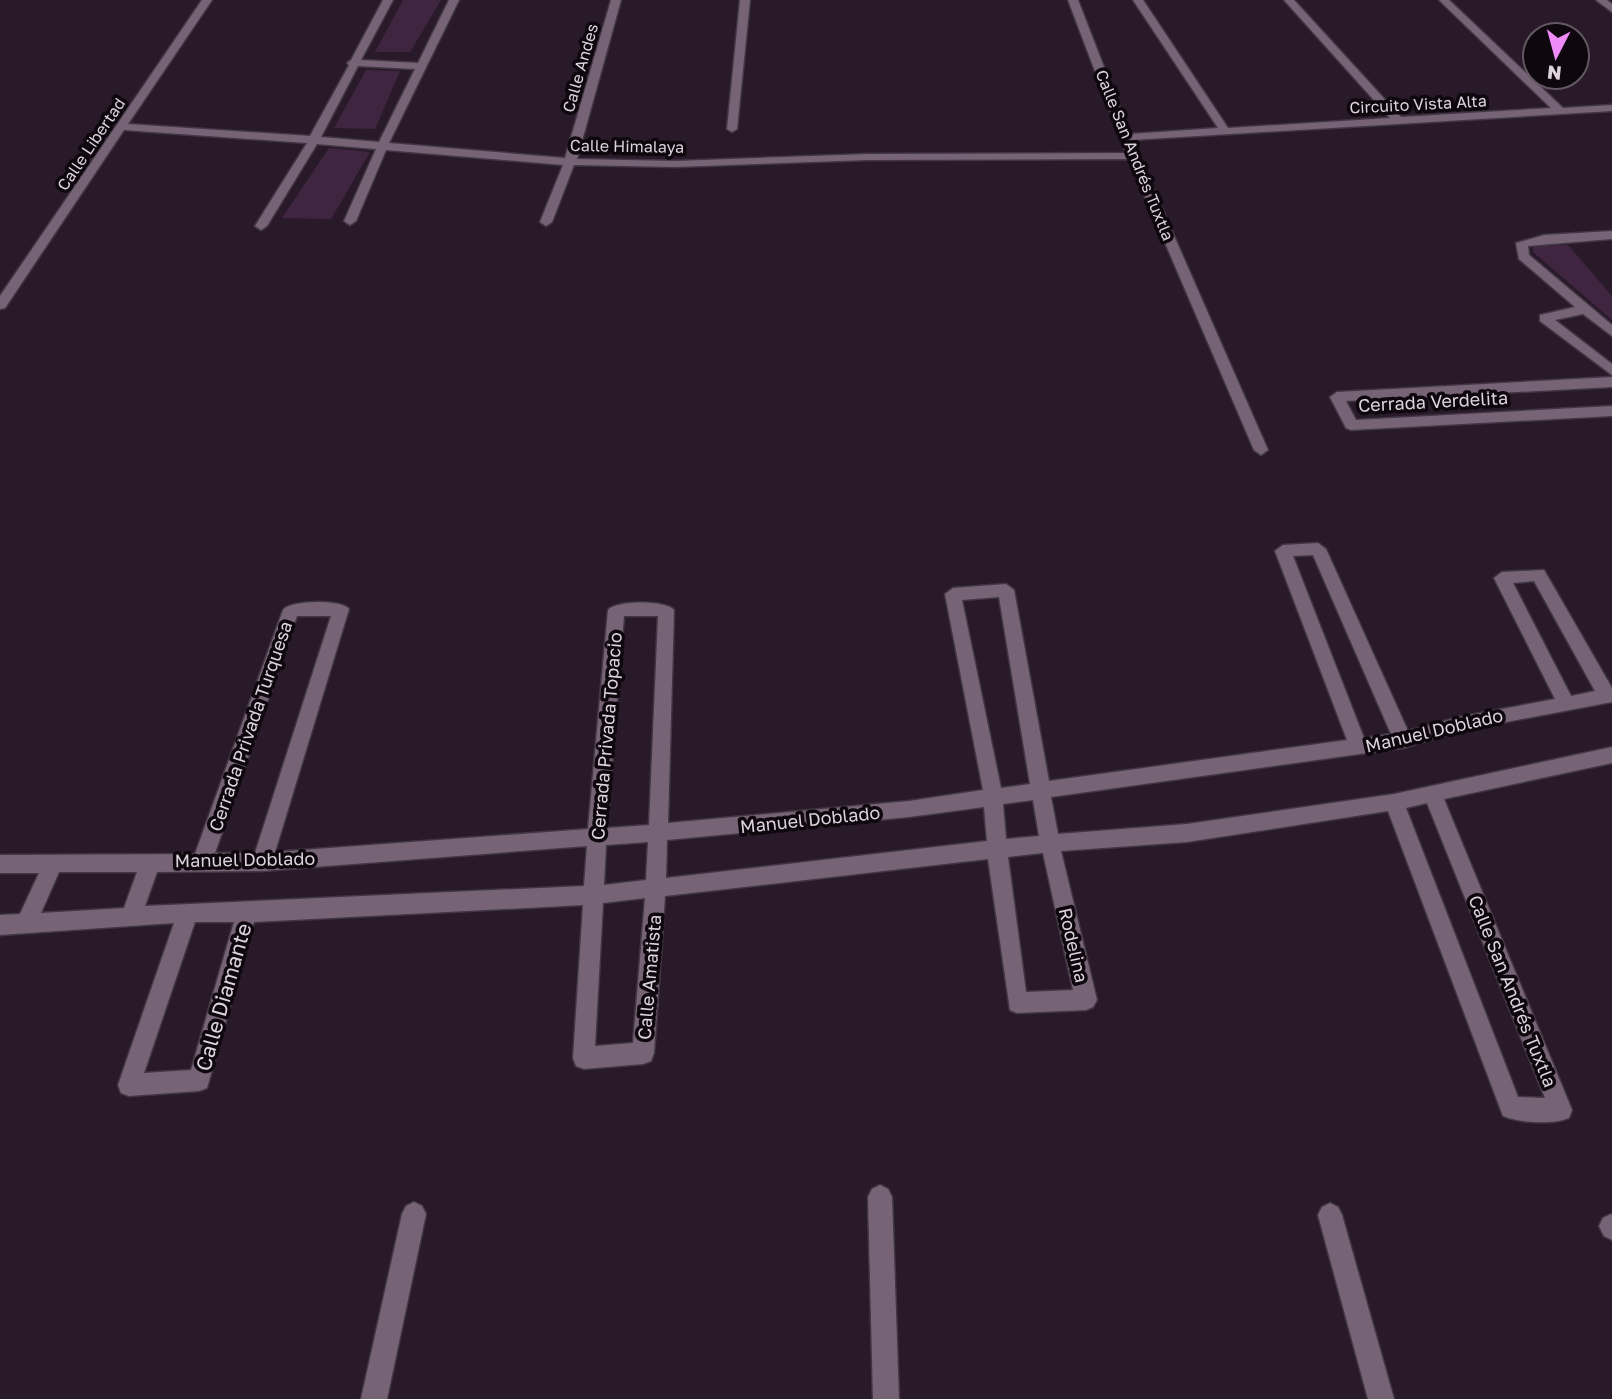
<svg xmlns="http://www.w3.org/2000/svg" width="1612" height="1399" viewBox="0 0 1612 1399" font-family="'Golos Text',sans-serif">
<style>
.green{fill:#402541}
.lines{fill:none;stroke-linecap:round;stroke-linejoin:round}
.service-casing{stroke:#423643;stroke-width:3}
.minor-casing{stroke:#423643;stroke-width:3}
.service{fill:#766376;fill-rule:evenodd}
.minor{fill:#766376;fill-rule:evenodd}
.labels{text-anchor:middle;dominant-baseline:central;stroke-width:7;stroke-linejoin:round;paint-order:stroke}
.far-street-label{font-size:16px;fill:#ddd2dd;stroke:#0e070e}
.street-label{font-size:18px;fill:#ddd2dd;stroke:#0e070e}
.near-street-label{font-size:21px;fill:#ddd2dd;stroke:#0e070e}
</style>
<rect width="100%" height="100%" fill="#291a2a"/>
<!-- green -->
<g class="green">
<polygon points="403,0 441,0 410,52 375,52"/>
<polygon points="366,70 400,71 375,129 334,128"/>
<polygon points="329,148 370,152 331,219 282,218"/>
<polygon points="1568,245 1612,296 1612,320 1533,252 1533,246"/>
</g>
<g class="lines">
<defs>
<polygon id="service" points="740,0 750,0 737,129 732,132 727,129"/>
<g id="minor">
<path d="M202,0H212L128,124L310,136L349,65L347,63L351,60L383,0H393L361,60L418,63L449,0H459L389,143L565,158L611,0H621L577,159L676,161L868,154L1126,153L1068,0H1078L1130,134L1218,128L1133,0H1143L1228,128L1390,118L1284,0H1294L1401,117L1551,108L1439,0H1449L1563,108L1612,105V111L1132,140L1268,450L1261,455L1254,450L1129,159L868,160L676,167L574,165L552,222L546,226L540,222L563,165L386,150L356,221L350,225L344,221L376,149L317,144L267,226L261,230L255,226L307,143L124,130L5,308L0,309V296ZM358,66L415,69L379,142L321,137Z"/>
<polygon points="1596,0 1607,0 1612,4 1612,12"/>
<polygon points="1612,231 1612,239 1528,246 1529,255 1612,325 1612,336 1583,314 1555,320 1612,364 1612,375 1540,321 1540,315 1575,307 1519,259 1516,243 1544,235"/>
<polygon points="1612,377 1612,387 1346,401 1356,420 1612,406 1612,416 1351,430 1346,428 1330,397 1337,392"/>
<path d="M1318,543L1326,549L1408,731L1459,717L1555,699L1494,578L1502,572L1544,570L1612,688V702L1459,731L1403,748L1051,797L1058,834L1187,824L1394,794L1612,747V763L1444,799L1572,1110L1569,1118C1553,1125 1519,1123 1503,1116L1388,811L1187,842L1061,851L1097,1000L1093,1007L1086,1010L1017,1013L1010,1010L988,859L665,896L654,1053L651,1061L643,1064L584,1069L576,1066L573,1058L583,905L254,922L207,1088L199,1091L129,1096L121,1093L118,1085L174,923L0,935V915L20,914L39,873H0V855L195,854L283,610C290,600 342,599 349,609L275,852L588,829L608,610C615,600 667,600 674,610L668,823L909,801L983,790L945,594L953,588L1006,584L1014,590L1049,781L1347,740L1275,551L1283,545ZM1313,555L1391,734L1364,738L1293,556ZM1534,581L1595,691L1571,696L1513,583ZM999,597L1030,784L1001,788L962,600ZM297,616H331L255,853H215ZM624,616H658L649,825L607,828ZM1033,800L1039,836L1006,839L1003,804ZM1427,803L1545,1098L1518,1097L1406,808ZM984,807L987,841L666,878L667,840L909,817ZM648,842L646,880L604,885L606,845ZM587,846L584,886L145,906L157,872L262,871ZM1043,853L1073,990L1026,992L1008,857ZM59,872H137L124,908L41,913ZM645,898L633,1043L595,1046L603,903ZM195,922H234L191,1070L144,1073Z"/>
<polygon points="880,1185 888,1189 892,1197 899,1399 873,1399 868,1197 872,1189"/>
<polygon points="414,1202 422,1206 426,1214 387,1399 361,1399 402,1214 406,1206"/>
<polygon points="1330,1203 1338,1207 1342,1215 1394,1399 1368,1399 1318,1215 1322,1207"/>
<polygon points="1611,1214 1612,1215 1612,1240 1604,1236 1599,1226 1603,1218"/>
</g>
</defs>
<!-- service casing -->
<use href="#service" class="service-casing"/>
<!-- minor casing -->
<use href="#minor" class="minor-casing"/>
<!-- service -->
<use href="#service" class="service"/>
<!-- minor -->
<use href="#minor" class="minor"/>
</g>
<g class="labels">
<!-- far-street labels -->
<g class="far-street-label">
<text transform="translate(580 68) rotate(-74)">Calle Andes</text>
<text transform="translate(1418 104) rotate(-3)">Circuito Vista Alta</text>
<text transform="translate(91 144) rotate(-56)">Calle Libertad</text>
<text transform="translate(627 146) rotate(1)">Calle Himalaya</text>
<text transform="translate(1135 155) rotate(68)">Calle San Andrés Tuxtla</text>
</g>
<!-- street labels -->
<g class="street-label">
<text transform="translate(1433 401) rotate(-3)">Cerrada Verdelita</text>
<text transform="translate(250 726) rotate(-71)">Cerrada Privada Turquesa</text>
<text transform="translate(1434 730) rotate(-13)">Manuel Doblado</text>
<text transform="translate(606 736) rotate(-85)">Cerrada Privada Topacio</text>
<text transform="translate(810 819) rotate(-6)">Manuel Doblado</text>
<text transform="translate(245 859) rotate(-1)">Manuel Doblado</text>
<text transform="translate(1074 945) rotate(77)">Rodelina</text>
<text transform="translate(649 977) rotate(-85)">Calle Amatista</text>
<text transform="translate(1513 991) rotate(68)">Calle San Andrés Tuxtla</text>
</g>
<!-- near-street labels -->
<g class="near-street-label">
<text transform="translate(223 997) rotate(-74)">Calle Diamante</text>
</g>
</g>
<!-- north arrow -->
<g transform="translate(1556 56) rotate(186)"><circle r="33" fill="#0e070e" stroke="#615861" stroke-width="2"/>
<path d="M0-5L12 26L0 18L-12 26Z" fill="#ef8bf7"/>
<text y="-10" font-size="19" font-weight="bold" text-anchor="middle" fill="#ddd2dd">N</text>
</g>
</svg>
